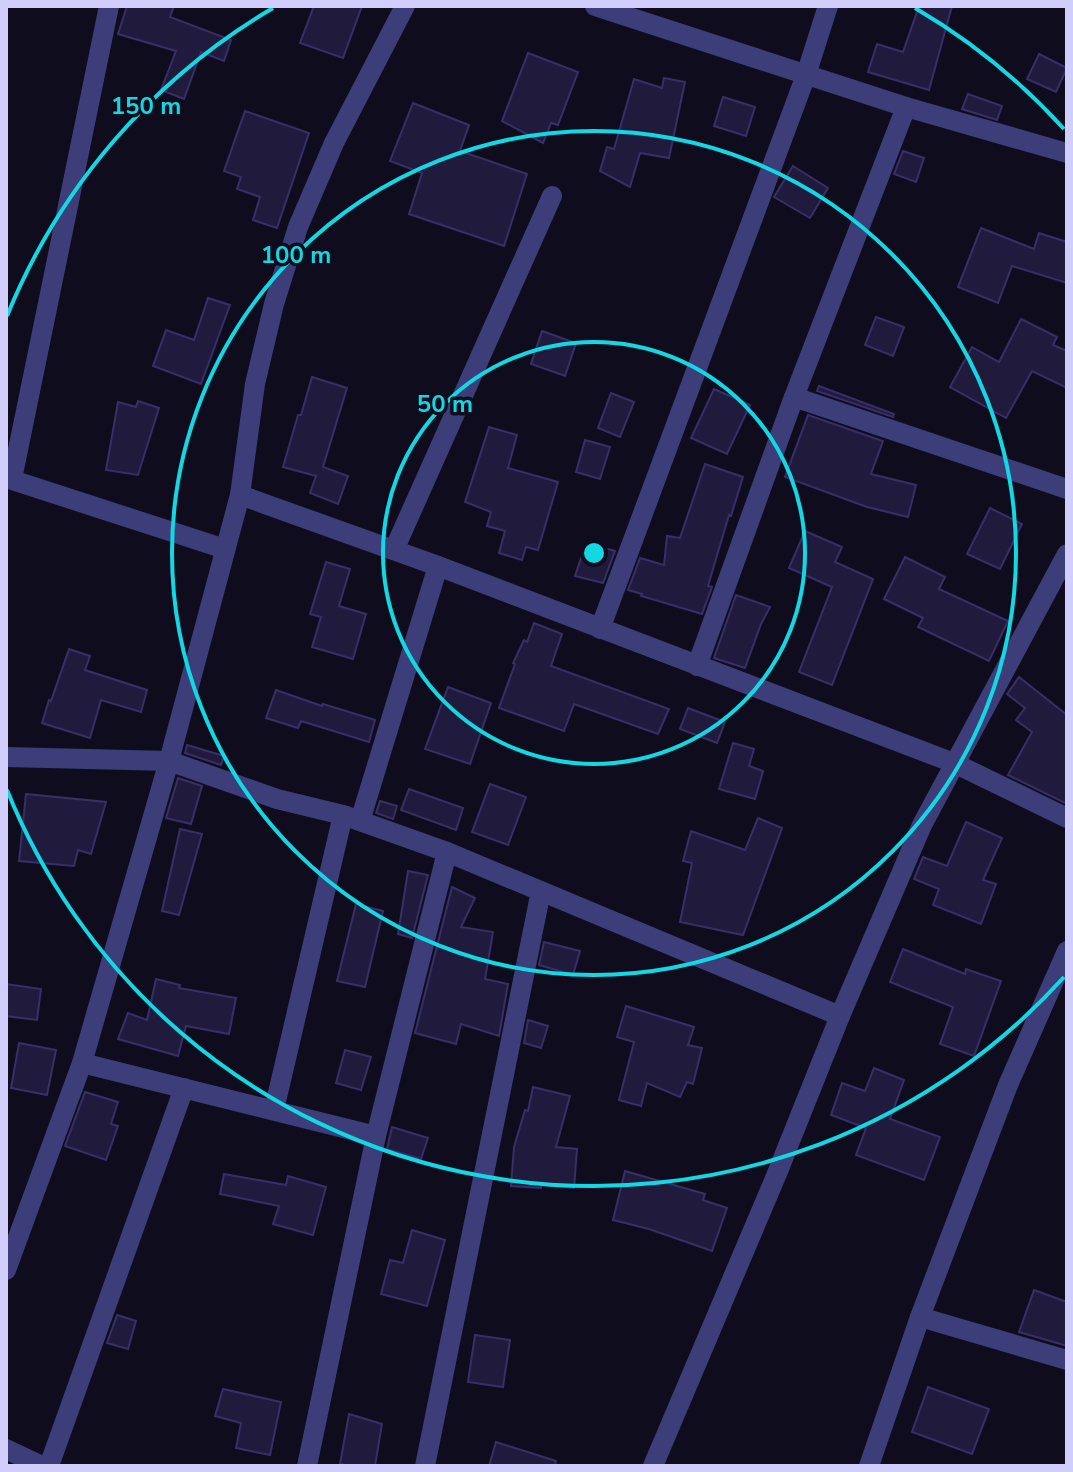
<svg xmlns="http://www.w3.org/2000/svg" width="1073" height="1472" viewBox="0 0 1073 1472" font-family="'Nunito Sans',sans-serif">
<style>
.building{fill:#201b3d;stroke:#372f67;stroke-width:2}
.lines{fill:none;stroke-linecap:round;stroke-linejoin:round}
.minor{stroke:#3c3d79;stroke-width:20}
.ring{fill:none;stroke:#12d8e3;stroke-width:4}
.centre{fill:#12d8e3;stroke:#0f0d1d;stroke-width:4}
.ring-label{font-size:24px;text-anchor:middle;font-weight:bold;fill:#12d8e3;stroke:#0f0d1d;stroke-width:7;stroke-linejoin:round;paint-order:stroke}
</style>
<rect width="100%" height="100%" fill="#0f0d1d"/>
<!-- building -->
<g class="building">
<polygon points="127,6 174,6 170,17 231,40 224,61 201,52 184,99 161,90 176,51 118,34"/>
<polygon points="314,6 362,6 343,58 300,43"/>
<polygon points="919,6 952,6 929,90 868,72 877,44 903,52"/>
<polygon points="528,53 578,72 558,125 551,123 543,143 502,121"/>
<polygon points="1039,54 1067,68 1056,92 1027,79"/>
<polygon points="664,78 685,82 669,158 640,153 630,187 600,171 607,147 614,149 634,79 662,88"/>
<polygon points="968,94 1002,106 997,120 962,109"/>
<polygon points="723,97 755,107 746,136 714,126"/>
<polygon points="413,103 469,125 460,151 527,174 504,246 409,214 422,173 390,161"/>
<polygon points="245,111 309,133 277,228 253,220 260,197 237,189 241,177 224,171"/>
<polygon points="903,151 924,158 916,182 894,174"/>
<polygon points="793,166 828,188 810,218 774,197"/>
<polygon points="981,228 1034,249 1039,233 1067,242 1067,283 1012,266 998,303 958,287"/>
<polygon points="208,298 230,305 201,384 153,366 166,330 194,340"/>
<polygon points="876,317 904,327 893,356 865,345"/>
<polygon points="1021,319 1057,337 1053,345 1067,351 1067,388 1032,371 1006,418 950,387 972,347 999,362"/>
<polygon points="542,331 576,343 565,376 531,364"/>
<polygon points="312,377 347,388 323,467 348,476 338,504 310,493 316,476 283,467 298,415 301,415"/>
<polygon points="819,386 894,414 893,417 817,391"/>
<polygon points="714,389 750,405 727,454 691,438"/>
<polygon points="611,393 634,402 620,437 598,428"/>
<polygon points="138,401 159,408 138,475 106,470 118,402 136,407"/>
<polygon points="808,415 883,441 871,474 916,485 908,517 867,507 785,477"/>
<polygon points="489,427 517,435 508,468 558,482 538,550 526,547 522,560 499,553 505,531 487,526 491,512 465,502"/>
<polygon points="585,440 610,447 600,479 576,472"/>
<polygon points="705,464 743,477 731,516 729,515 708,586 712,587 702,614 641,596 642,594 628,590 640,558 664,565 667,536 680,538"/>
<polygon points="990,508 1022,524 1000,569 967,554"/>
<polygon points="805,531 842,547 835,562 873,579 832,685 799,672 832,587 789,568"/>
<polygon points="586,543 615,551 603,583 575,576"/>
<polygon points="905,557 945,577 939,589 1008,621 989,661 918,627 923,618 884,599"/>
<polygon points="326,562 350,569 339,606 366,614 353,659 312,647 321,617 310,614"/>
<polygon points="736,595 770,607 761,624 745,668 714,658"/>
<polygon points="534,623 562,634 551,666 669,709 658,734 574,704 564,731 499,708 515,664 513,663 524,640 527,642"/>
<polygon points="69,649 90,656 85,670 147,690 141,712 101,700 90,738 42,723 49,700 51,701"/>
<polygon points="1019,677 1067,715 1067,804 1008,775 1032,732 1016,720 1025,708 1007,694"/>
<polygon points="448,687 491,703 470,764 425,749"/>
<polygon points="276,690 322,706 323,704 375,720 369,742 301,721 298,728 266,718"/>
<polygon points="688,708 725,722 717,743 680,729"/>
<polygon points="733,743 754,749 749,766 763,771 755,799 719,789"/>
<polygon points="187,745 224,756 221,765 185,753"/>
<polygon points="178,778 202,786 191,824 166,818"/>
<polygon points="490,784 526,797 508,845 472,832"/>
<polygon points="409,789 463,808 456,830 401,810"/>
<polygon points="26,794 106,802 91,854 78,850 74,866 19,861"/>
<polygon points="380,801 397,806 393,819 376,813"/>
<polygon points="758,818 782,828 743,935 680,922 692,863 683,861 691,831 745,850"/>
<polygon points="966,822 1002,838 983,880 996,884 981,924 933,905 939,889 914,879 923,857 947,866"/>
<polygon points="180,829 202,834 179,915 162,911"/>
<polygon points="408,871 428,875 412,938 398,934"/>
<polygon points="452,887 475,898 461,927 493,932 485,979 508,984 499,1036 461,1024 456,1044 415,1033"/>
<polygon points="356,904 383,911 365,987 337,981"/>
<polygon points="544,942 580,951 573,975 539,965"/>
<polygon points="903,949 965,974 966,969 1001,981 974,1056 940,1044 953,1007 890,982"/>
<polygon points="156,979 180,985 179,988 236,998 229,1034 186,1026 178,1056 118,1039 128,1013 147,1020"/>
<polygon points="6,984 41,989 37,1020 6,1016"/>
<polygon points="626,1006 694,1027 688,1045 702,1048 693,1084 687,1082 680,1097 647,1083 641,1106 619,1100 634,1042 617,1037"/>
<polygon points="528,1020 548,1026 541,1048 524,1043"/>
<polygon points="19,1043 56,1050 47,1095 11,1088"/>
<polygon points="345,1050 371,1057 361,1090 336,1083"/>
<polygon points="874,1068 904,1080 890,1119 940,1137 924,1180 856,1155 866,1128 831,1115 842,1083 865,1091"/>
<polygon points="533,1087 570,1096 556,1147 577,1149 574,1188 541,1185 541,1188 511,1186 514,1147 525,1110 528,1111"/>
<polygon points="85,1092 118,1102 111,1124 118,1126 106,1160 65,1146"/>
<polygon points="392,1127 428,1138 421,1159 387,1149"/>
<polygon points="625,1171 705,1194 703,1200 727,1208 712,1251 649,1229 613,1220"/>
<polygon points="224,1174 286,1185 288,1176 326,1187 313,1235 273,1224 279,1206 220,1194"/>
<polygon points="412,1230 445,1240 427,1306 381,1294 390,1260 403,1263"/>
<polygon points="1034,1290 1067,1302 1067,1346 1019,1332"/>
<polygon points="117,1315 136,1321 128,1349 107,1343"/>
<polygon points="475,1335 510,1340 503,1387 468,1382"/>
<polygon points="928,1387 989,1409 972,1454 912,1432"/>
<polygon points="223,1389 281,1402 270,1455 236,1448 241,1423 215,1416"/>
<polygon points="349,1414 382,1424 375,1466 352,1466 340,1464"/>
<polygon points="496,1442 556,1461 555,1466 489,1466"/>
</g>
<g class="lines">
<!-- minor -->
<g class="minor">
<polyline points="595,6 906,107 1067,153"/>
<polyline points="794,397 1067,489"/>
<polyline points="6,478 225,549"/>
<polyline points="12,479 109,6"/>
<polyline points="240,495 438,566 954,763 1067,818"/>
<polyline points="394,550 552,196"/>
<polyline points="600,629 806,75 828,6"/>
<polyline points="697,666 794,397 906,107"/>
<polyline points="6,757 169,761 277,799 343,815 447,852 840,1016"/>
<polyline points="360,821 438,566"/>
<polyline points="82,1063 376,1136"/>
<polyline points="274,1110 343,815"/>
<polyline points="6,1270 82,1063 169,761 240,495 255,384 274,304 298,227 334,143 405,6"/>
<polyline points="920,1317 1067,1360"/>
<polyline points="6,1449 42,1466"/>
<polyline points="49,1466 184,1088"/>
<polyline points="307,1466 376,1136 447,852"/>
<polyline points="425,1466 541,891"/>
<polyline points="653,1466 776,1176 840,1016 922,825 1067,554"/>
<polyline points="869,1466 920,1317 1008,1085 1067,951"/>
</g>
</g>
<!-- distance rings -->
<g class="ring">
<circle cx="594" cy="553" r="211"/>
<circle cx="594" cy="553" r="422"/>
<path d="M1064 977A633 633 0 0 1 7 790M7 316A633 633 0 0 1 273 8M915 8A633 633 0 0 1 1064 129"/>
</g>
<circle cx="594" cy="553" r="12" class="centre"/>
<g class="ring-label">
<text x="146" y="114">150 m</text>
<text x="296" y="263">100 m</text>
<text x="445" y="412">50 m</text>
</g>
<!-- border -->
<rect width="1073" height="1472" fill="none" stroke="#d1cefb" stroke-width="16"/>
</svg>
